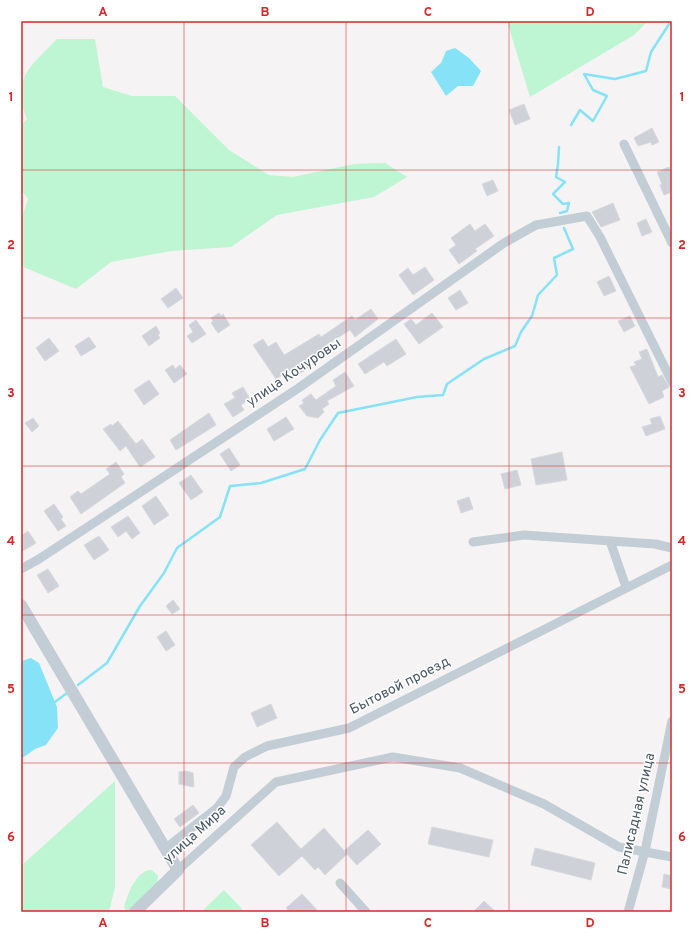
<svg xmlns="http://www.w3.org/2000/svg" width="693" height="933" viewBox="0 0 693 933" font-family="Overpass,sans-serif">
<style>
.green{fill:#bef5d2}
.water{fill:#86e3f7}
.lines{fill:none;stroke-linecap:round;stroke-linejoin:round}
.stream{stroke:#86e3f7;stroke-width:2.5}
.building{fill:#ced2d8;stroke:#d6d9de}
.minor{stroke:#c2cdd5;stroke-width:9}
.tertiary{stroke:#c2cdd5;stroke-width:12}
.grid{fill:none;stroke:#d62828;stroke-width:1;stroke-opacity:0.55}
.labels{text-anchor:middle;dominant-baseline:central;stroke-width:3;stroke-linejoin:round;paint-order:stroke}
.street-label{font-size:14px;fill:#485763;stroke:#fff}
.neatline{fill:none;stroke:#d62828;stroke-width:1.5}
.grid-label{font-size:13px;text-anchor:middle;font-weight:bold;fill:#d62828}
</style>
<rect width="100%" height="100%" fill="#f5f3f3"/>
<!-- green -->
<g class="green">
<polygon points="507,21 648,21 634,35 530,97"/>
<path d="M57,39H95L103,87L132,96H175L229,150L269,175L293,177L354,164L385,163L407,177L374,197L277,215L231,247L171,251L111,262L76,289L21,266V220L28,199L21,190V125L27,119C9,80 32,65 57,39Z"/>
<polygon points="115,781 115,887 109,912 21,912 21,866"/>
<path d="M148,870H152L158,876L157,884L127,912L124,907C128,893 134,876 148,870Z"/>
<polygon points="224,890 245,912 201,912"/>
</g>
<!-- water -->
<g class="water">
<polygon points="455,48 469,58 481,71 473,86 458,86 446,96 431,72 441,63 446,51"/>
<polygon points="31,658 39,663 57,707 58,728 46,745 35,749 21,759 21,661"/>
</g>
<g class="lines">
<!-- stream -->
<g class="stream">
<polyline points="571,125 580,110 593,121 607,96 593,90 584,74 615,79 646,71 651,52 671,21"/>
<polyline points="559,147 558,164 556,177 565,182 553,194 563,204 569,203 567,211 560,213"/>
<polyline points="78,685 107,663 140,606 164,573 177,548 220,517 230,486 261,483 305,469 320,440 338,413 417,397 443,395 447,384 484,359 515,346 521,332 532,316 538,295 557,275 554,258 573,249 564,228"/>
<polyline points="55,702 67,693"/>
</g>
</g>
<!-- building -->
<g class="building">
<polygon points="524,104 530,119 515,125 509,110"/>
<polygon points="652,128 659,142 652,145 651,142 638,146 634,138"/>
<polygon points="669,167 672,173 672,192 664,195 660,185 662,184 657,172"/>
<polygon points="493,180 498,191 487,196 482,184"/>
<polygon points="613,203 620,220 601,227 592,212"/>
<polygon points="646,219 652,232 642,236 637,223"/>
<polygon points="470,224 475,231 485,224 494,236 475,249 477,251 459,264 449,250 456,245 451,238"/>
<polygon points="425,267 434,280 413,295 399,275 408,268 413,275"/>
<polygon points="609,276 616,291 604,296 597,282"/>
<polygon points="176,288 183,298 168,308 161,299"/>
<polygon points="460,290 468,303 456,310 448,298"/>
<polygon points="371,309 378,319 355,337 350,330 326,345 328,348 306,363 309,368 297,375 293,368 276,379 253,345 263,339 268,347 276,342 284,355 286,354 319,334 321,337 352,316 355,320"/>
<polygon points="219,313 221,316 223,314 230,325 218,333 211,323 213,321 211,318"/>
<polygon points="432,313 443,327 419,344 404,324 411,319 416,325"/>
<polygon points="630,316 635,326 624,332 618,321"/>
<polygon points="196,320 206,334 192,343 187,336 193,332 189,325"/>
<polygon points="156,326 160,333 158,335 160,338 149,346 142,336"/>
<polygon points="89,337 96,347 81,356 75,346"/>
<polygon points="49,338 59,351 45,361 36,348"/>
<polygon points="396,339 406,354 387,366 384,362 365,374 358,364"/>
<polygon points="647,349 658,377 662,375 669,387 662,391 664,397 649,404 630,367 636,365 634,362 642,359 639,352"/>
<polygon points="173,365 175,369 180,365 187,374 174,383 165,370"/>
<polygon points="345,372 354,386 327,401 329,404 322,409 324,412 318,418 307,416 299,406 304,403 302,400 311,394 316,400 336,386 333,380"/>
<polygon points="149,380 159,394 144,405 134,390"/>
<polygon points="243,387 250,399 241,405 244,410 233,417 224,404 235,398 232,393"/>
<polygon points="209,413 216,425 176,450 170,440"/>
<polygon points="660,416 665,429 646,436 642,427 652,424 650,419"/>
<polygon points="286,417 294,429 274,441 267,429"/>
<polygon points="33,418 39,426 32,432 25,423"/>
<polygon points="118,421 136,444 142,439 155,457 140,467 126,446 120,451 103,429 111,424 112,426"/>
<polygon points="229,448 240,465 231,471 220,454"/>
<polygon points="562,452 567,480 536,485 531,459"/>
<polygon points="116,462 124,474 121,477 125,483 81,514 70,497 78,491 81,494 110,474 106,469"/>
<polygon points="517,470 521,485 505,489 501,474"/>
<polygon points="191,475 203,492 191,500 179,483"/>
<polygon points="156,496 169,515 154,525 142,506"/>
<polygon points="469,497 473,509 461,513 457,501"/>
<polygon points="54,504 63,517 61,519 66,526 58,531 44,511"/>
<polygon points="128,516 140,533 132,539 126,531 118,537 111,527"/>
<polygon points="28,531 36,543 21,552 21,536"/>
<polygon points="99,536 109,550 94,560 84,545"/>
<polygon points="48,569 59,586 48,593 37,575"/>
<polygon points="173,600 180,609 172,614 166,606"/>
<polygon points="166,631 175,645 166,651 157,637"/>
<polygon points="271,704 277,718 257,727 251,713"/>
<polygon points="186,771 193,773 194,787 179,784 179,772"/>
<polygon points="193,805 199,813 180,827 174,819"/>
<polygon points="277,822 301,849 324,828 347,854 325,875 318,867 315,870 302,856 279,876 251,845"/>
<polygon points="432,827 493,840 489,857 428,844"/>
<polygon points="368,830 381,844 357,865 344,851"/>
<polygon points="535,848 595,863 591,880 531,865"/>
<polygon points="664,874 672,876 672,889 662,887"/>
<polygon points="302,894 319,912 290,912 286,908"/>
<polygon points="484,901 496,912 473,912"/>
</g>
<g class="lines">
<!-- minor -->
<g class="minor">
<polyline points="624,144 672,243"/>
<polyline points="610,541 626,587"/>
<polyline points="473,542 524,535 655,544 672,548"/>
<polyline points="21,569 39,559 300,387 504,243 536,225 587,216 600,237 672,382"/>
<polyline points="166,848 217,808 226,796 234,767 245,757 267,746 349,728 672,565"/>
<polyline points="178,870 276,782 393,757 460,768 544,804 619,847 672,857"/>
<polyline points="340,883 366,912"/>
<polyline points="628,912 645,851 672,721"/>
</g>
<!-- tertiary -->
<polyline class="tertiary" points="21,605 178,870 135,912"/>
</g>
<!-- grid -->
<path class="grid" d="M184,21V912M346,21V912M509,21V912M21,170H672M21,318H672M21,466H672M21,615H672M21,763H672"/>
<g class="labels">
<!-- street labels -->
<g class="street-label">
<text transform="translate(294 373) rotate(-34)">улица Кочуровы</text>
<text transform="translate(400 686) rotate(-27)">Бытовой проезд</text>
<text transform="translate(637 814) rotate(-77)">Палисадная улица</text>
<text transform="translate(195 835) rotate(-42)">улица Мира</text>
</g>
</g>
<!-- border -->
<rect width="693" height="933" fill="none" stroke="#ffffff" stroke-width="44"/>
<rect x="22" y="22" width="649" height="889" class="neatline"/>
<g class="grid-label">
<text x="103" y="16">A</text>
<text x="265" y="16">B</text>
<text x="428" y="16">C</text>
<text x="590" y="16">D</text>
<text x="11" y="101">1</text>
<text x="682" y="101">1</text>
<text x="11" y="249">2</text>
<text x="682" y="249">2</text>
<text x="11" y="397">3</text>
<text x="682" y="397">3</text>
<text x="11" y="545">4</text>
<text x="682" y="545">4</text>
<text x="11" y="693">5</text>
<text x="682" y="693">5</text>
<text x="11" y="841">6</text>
<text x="682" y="841">6</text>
<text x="103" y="927">A</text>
<text x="265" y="927">B</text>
<text x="428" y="927">C</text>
<text x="590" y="927">D</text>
</g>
</svg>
